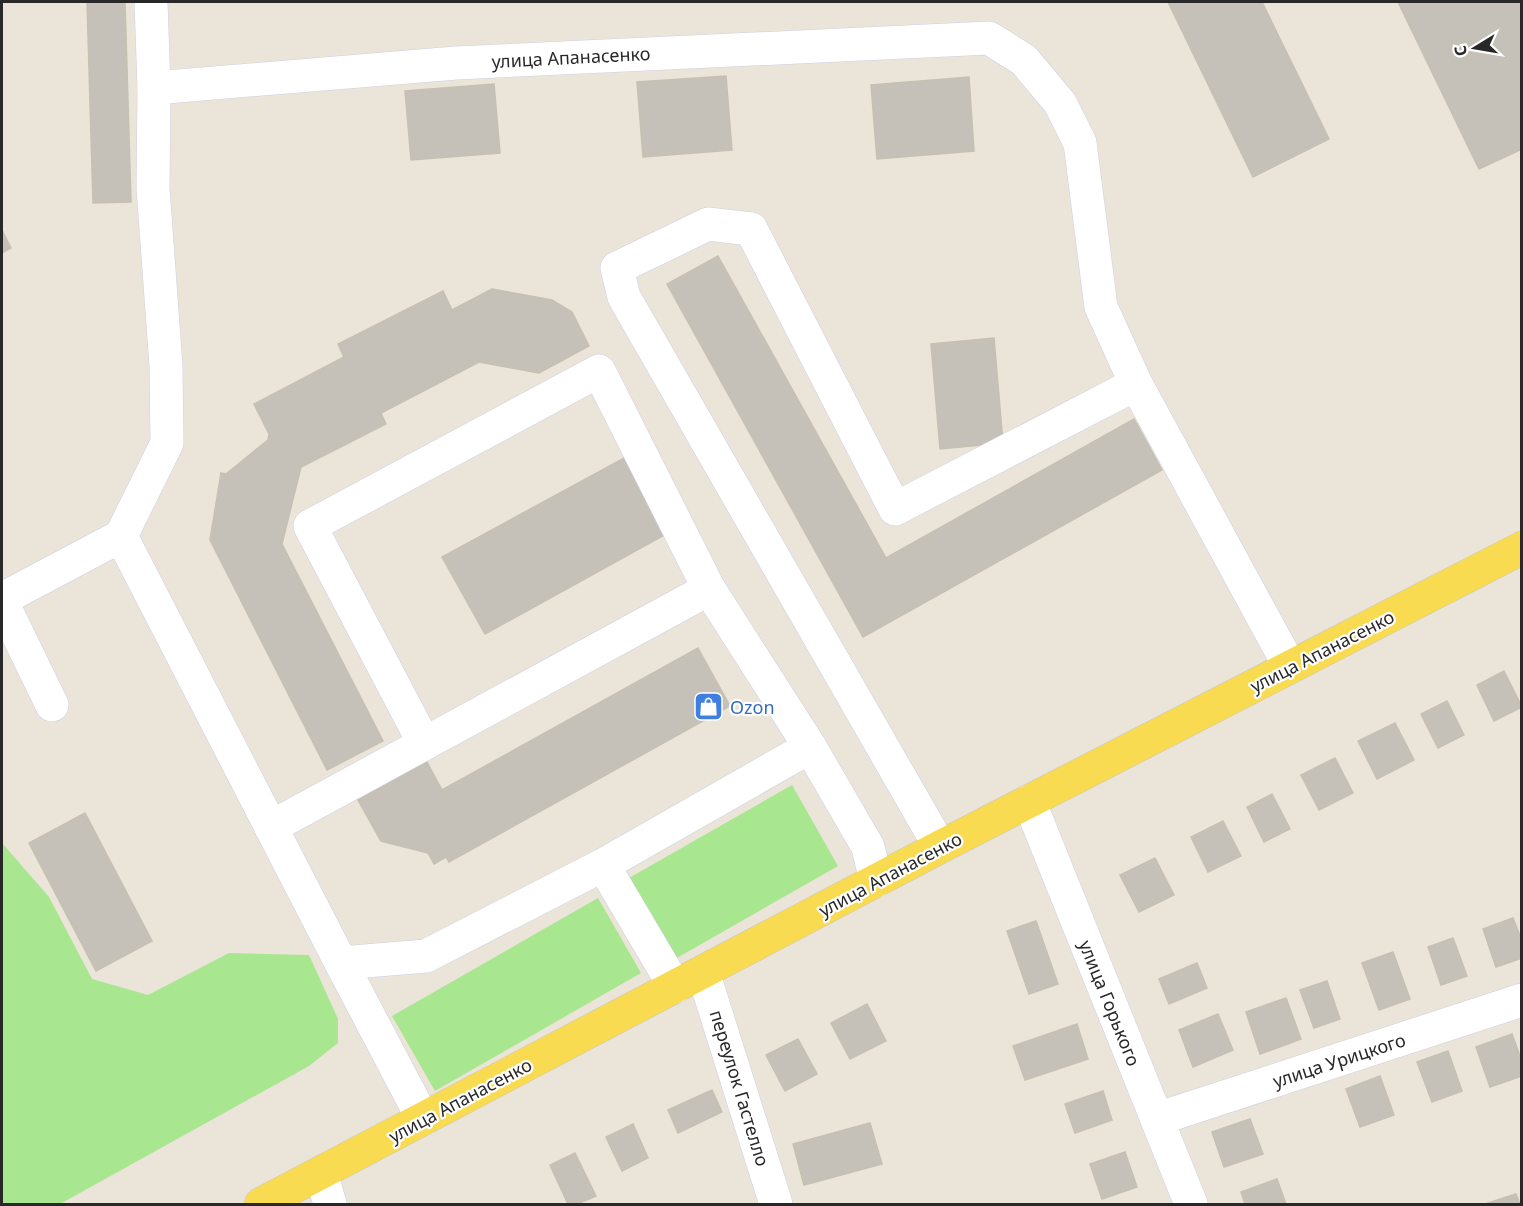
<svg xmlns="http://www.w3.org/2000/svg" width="1523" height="1206" viewBox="0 0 1523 1206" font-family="'Noto Sans',sans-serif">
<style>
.green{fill:#a8e690}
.building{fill:#c6c1b8;stroke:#c6c0b2;stroke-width:1.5}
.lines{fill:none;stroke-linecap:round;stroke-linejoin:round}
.minor-casing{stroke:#cdd0e2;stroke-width:34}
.major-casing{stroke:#c7c7c7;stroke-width:34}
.minor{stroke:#fff;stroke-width:33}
.major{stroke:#f8db50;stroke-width:33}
.labels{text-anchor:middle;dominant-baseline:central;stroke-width:4.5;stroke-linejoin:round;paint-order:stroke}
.street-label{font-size:18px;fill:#282828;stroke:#fff}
.shop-label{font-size:18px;fill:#366cbe;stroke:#fff;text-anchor:start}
</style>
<rect width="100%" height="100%" fill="#ebe4d8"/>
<!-- green -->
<g class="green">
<polygon points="792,785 838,866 668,963 622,882"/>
<polygon points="2,843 49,897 92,979 148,995 229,953 309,955 338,1019 338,1043 309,1066 60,1204 2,1204"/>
<polygon points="598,898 641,973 435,1091 392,1016"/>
</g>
<!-- building -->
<g class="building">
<polygon points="87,2 125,2 131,202 93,203"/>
<polygon points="1168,2 1262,2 1329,139 1253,177"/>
<polygon points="1398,2 1522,2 1522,149 1479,169"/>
<polygon points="726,76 732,150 643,157 637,82"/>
<polygon points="969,77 974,151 877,159 871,85"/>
<polygon points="494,84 500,153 411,160 405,91"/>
<polygon points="2,230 11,248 2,253"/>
<polygon points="718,256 886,558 1134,419 1162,470 863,637 667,284"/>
<polygon points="492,289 552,300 572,312 589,346 539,373 479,362 381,413 386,424 301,467 282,544 383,741 327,770 210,540 221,473 226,474 268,440 269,434 254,404 344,357 338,344 443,291 452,310"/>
<polygon points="994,338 1003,443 940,449 931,344"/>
<polygon points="626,457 668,533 485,634 442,557"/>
<polygon points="698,648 730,706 449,862 446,857 434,864 428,853 381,841 358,800 427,762 442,790"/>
<polygon points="1504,671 1522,707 1494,721 1477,685"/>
<polygon points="1447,701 1464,735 1438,748 1421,714"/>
<polygon points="1395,723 1414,760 1377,779 1358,741"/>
<polygon points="1335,758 1353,793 1319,810 1301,775"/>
<polygon points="1272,794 1290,829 1264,842 1247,807"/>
<polygon points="85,813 152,941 96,971 29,843"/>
<polygon points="1223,821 1241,856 1208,872 1191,837"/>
<polygon points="1155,858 1174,895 1139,912 1120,875"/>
<polygon points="1513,918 1522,941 1522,958 1496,967 1483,929"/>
<polygon points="1036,921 1058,984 1029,994 1007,931"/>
<polygon points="1453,938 1467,976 1441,985 1428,947"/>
<polygon points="1393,952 1410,999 1379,1010 1362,963"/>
<polygon points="1197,963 1207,988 1169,1004 1159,979"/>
<polygon points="1327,981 1340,1019 1314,1028 1300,990"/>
<polygon points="1286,998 1301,1039 1260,1054 1246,1012"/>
<polygon points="867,1004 886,1041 850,1059 831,1023"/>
<polygon points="1218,1014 1233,1050 1193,1067 1179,1030"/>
<polygon points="1077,1024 1088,1059 1025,1080 1013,1046"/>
<polygon points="1512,1034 1522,1062 1522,1076 1490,1087 1476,1047"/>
<polygon points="798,1039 817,1074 785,1091 766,1055"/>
<polygon points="1448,1051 1462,1091 1432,1102 1417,1062"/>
<polygon points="1380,1076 1394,1115 1360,1127 1346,1089"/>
<polygon points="712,1090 722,1112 678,1133 668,1110"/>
<polygon points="1103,1091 1112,1120 1075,1133 1065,1104"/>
<polygon points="1250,1119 1263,1154 1224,1167 1212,1132"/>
<polygon points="870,1123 882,1164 804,1185 793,1144"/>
<polygon points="633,1124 648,1158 622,1171 606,1137"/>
<polygon points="1125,1152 1137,1187 1102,1199 1090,1164"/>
<polygon points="575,1153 596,1196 577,1204 568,1204 550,1165"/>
<polygon points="1277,1179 1286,1204 1245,1204 1241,1192"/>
<polygon points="1516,1194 1520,1204 1485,1204"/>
</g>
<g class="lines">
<defs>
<g id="minor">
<polyline points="154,88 456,63 989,38 1024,60 1060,103 1080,143 1101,307 1136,384 1290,667"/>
<polyline points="121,536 167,443 166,366 153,188 154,88 151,2"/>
<polyline points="2,599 121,536 341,963 426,956 603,865 810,747"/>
<polyline points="2,602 52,705"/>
<polyline points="424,743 310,526 599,371 709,589 810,747 868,847 876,881"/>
<polyline points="1029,801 1191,1204"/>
<polyline points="271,827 709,589"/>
<polyline points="940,847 624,297 617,268 708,224 751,229 895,509 1136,384"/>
<polyline points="603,865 675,987"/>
<polyline points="341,963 423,1119"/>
<polyline points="703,972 776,1204"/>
<polyline points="1157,1119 1522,1000"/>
<polyline points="321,1173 330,1204"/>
</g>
<polyline id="major" points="261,1204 940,847 1522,548"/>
</defs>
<!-- minor casing -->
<use href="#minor" class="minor-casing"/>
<!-- major casing -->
<use href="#major" class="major-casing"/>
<!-- minor -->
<use href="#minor" class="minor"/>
<!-- major -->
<use href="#major" class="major"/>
</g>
<!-- icons -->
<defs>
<symbol id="shop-square" viewBox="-11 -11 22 22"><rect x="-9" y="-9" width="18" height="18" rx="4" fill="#3f7fe0" stroke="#fff"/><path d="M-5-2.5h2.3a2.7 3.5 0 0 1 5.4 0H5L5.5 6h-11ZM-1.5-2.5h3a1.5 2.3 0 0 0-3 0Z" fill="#fff"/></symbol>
</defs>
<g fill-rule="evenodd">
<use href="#shop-square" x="692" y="690" width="33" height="33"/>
</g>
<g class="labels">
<!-- street labels -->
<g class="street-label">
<text transform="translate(571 57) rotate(-3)">улица Апанасенко</text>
<text transform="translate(1322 651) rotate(-27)">улица Апанасенко</text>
<text transform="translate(890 874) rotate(-28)">улица Апанасенко</text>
<text transform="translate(1110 1003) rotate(68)">улица Горького</text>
<text transform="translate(1339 1060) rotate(-18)">улица Урицкого</text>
<text transform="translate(740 1088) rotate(73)">переулок Гастелло</text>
<text transform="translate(460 1100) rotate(-28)">улица Апанасенко</text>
</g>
<!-- shop labels -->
<g class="shop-label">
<text x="730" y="707">Ozon</text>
</g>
</g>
<!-- border -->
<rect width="1523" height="1206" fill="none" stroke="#282828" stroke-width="6"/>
<!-- north arrow -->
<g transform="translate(1475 48) rotate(259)" stroke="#ffffff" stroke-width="4.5" paint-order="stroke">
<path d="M0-4.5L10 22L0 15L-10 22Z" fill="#282828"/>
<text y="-9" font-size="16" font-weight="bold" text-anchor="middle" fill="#282828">С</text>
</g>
</svg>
